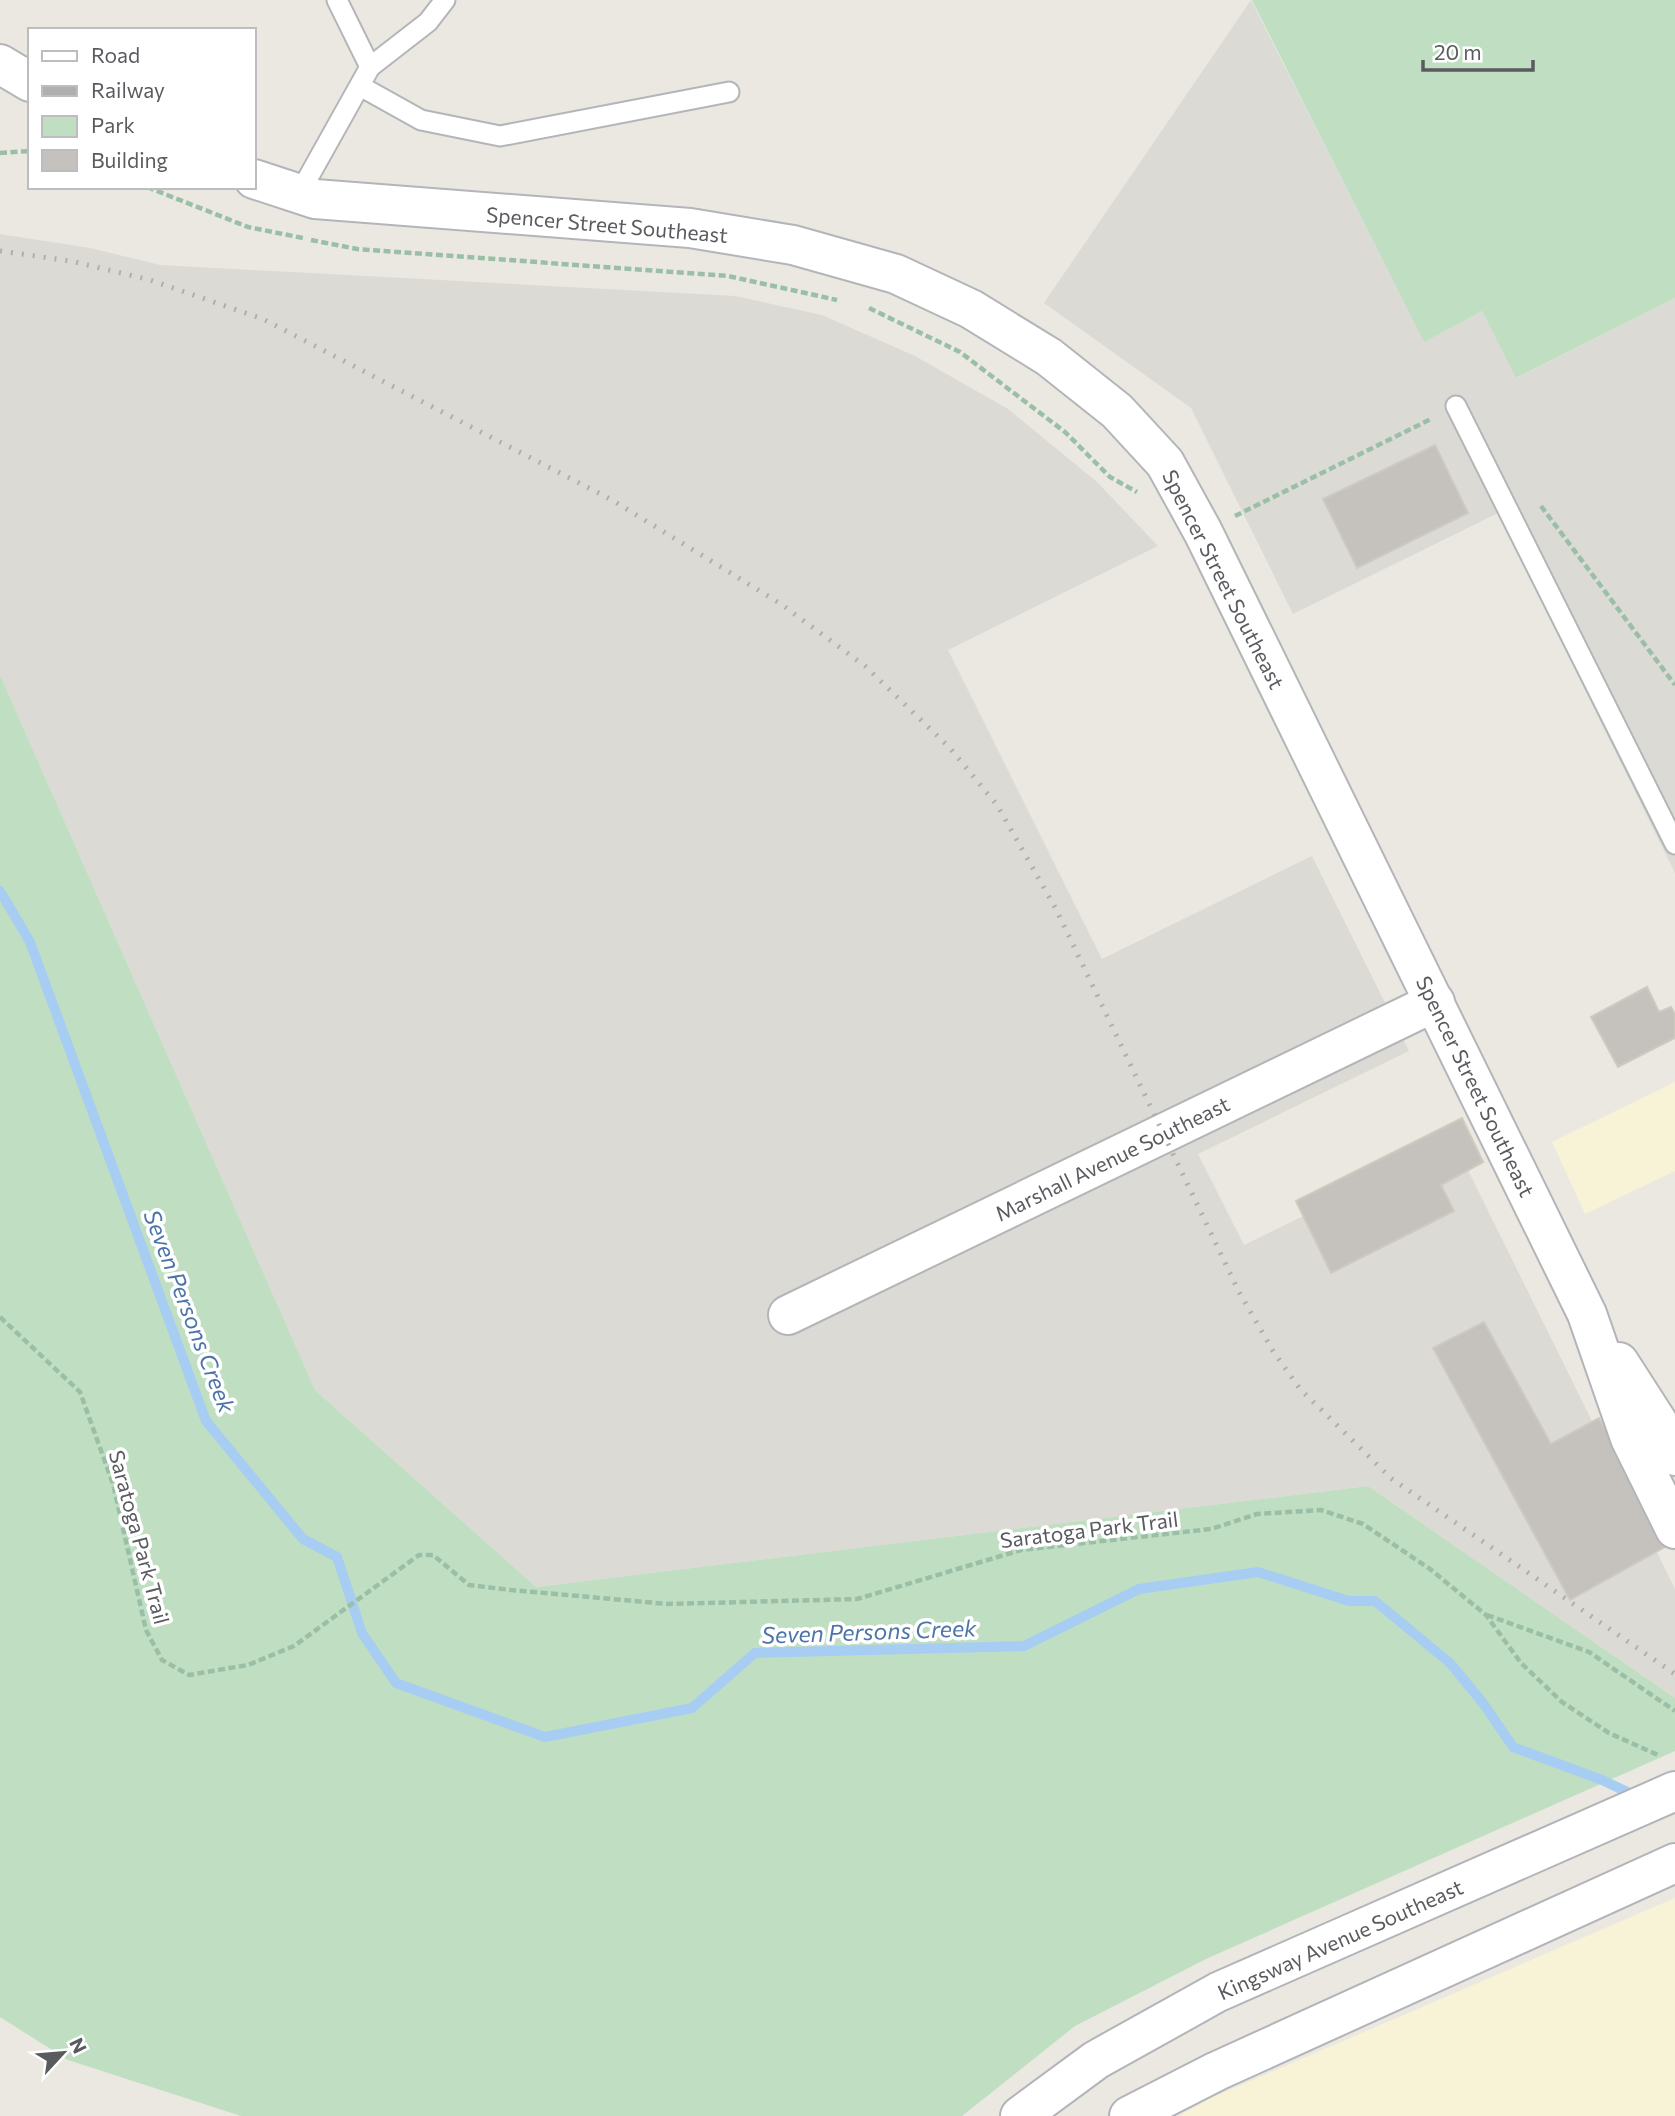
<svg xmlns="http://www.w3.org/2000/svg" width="1675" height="2116" viewBox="0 0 1675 2116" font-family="Commissioner,sans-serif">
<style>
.commercial{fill:#f8f3d7}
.industrial{fill:#dcdad5}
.green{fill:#c0dfc2}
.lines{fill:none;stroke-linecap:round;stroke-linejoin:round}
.stream{stroke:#a8cdf3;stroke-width:10}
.building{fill:#c5c2bd;stroke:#cecac0;stroke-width:2}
.service-casing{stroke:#b3b5b9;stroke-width:23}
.minor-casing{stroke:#b3b5b9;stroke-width:42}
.tertiary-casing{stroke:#b3b5b9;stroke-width:42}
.secondary-casing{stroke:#b2b4b9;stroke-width:42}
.path{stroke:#9abfa6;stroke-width:4.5;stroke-dasharray:7 3.5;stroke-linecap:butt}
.service{stroke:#fff;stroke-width:19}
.minor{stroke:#fff;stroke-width:38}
.tertiary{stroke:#fff;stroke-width:38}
.secondary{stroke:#fff;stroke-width:38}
.rail{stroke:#afafb0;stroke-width:5;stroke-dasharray:2 9;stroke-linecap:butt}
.labels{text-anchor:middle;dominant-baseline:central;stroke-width:7;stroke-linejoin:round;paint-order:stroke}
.street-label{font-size:21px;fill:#595b5f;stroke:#fff}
.water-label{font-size:23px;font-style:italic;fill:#4c74a9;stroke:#fff}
</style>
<rect width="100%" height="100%" fill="#eae8e0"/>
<!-- commercial -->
<g class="commercial">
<polygon points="1675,1082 1675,1171 1585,1214 1552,1142"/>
<polygon points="1675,1898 1675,2116 1179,2116 1211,2098"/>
</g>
<!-- industrial -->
<g class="industrial">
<polygon points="1251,0 1424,341 1482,311 1517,378 1675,298 1675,873 1498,513 1293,614 1191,408 1044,303"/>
<polygon points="0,234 90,248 160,265 735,296 822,315 915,356 1008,409 1097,482 1158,546 948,650 1102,959 1312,856 1409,1051 1198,1154 1244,1245 1454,1142 1675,1589 1675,1698 1368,1486 536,1587 315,1390 0,675"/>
</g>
<!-- green -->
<g class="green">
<polygon points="1252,0 1675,0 1675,298 1516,378 1482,311 1424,342"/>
<polygon points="0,675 315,1390 536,1587 1368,1486 1675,1698 1675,1751 1206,1959 1075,2026 962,2116 241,2116 68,2060 0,2017"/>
</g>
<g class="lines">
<!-- stream -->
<polyline class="stream" points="0,891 30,942 206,1421 303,1539 337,1557 362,1633 396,1683 545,1737 692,1708 755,1653 1024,1646 1139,1589 1258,1572 1349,1601 1375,1601 1450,1663 1483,1703 1513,1747 1602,1780 1638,1797"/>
</g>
<!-- building -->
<g class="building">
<polygon points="1435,445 1468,513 1357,568 1323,499"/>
<polygon points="1647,987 1659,1012 1671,1007 1675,1014 1675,1038 1618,1067 1591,1017"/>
<polygon points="1462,1118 1483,1162 1441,1185 1454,1211 1331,1273 1296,1201"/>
<polygon points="1484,1322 1551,1444 1599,1418 1670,1544 1570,1600 1433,1348"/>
</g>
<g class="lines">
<defs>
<g id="service">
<polyline points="337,0 370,67"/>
<polyline points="360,86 421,120 500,136 729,92"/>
<polyline points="299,194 370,67 428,22 445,0"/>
<polyline points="1456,406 1675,844"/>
</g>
<polyline id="minor" points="788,1315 1435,1002"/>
<g id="tertiary">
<polyline points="0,64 30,82"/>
<polyline points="254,179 315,199 690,228 793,245 896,274 971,309 1049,357 1117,411 1165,463 1203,532 1587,1314 1630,1438 1675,1529"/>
<polyline points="1619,1362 1657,1421 1675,1456"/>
</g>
<g id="secondary">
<polyline points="1020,2116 1096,2060 1218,1992 1675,1791"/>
<polyline points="1129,2116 1217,2071 1675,1863"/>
</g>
</defs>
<!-- service casing -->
<use href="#service" class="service-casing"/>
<!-- minor casing -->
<use href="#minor" class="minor-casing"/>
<!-- tertiary casing -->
<use href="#tertiary" class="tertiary-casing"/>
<!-- secondary casing -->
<use href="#secondary" class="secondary-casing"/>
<!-- path -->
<g class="path">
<polyline points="0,153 30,151"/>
<polyline points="147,187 248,227 303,238"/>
<polyline points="311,240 357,249 728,276 837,300"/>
<polyline points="869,308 960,352 1065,432 1110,477 1137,492"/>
<polyline points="1541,506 1675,685"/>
<polyline points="1235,516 1431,419"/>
<polyline points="0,1317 80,1392 113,1484 146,1630 162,1660 189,1675 248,1665 294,1646 419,1555 433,1555 469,1585 511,1590 668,1604 857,1599 1021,1550 1211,1529 1257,1514 1321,1510 1363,1524 1430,1569 1486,1615 1521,1663 1562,1702 1609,1733 1658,1755"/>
<polyline points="1487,1615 1589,1652 1675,1711"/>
</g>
<!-- service -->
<use href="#service" class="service"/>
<!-- minor -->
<use href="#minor" class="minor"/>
<!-- tertiary -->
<use href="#tertiary" class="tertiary"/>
<!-- secondary -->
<use href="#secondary" class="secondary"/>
<!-- rail -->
<polyline class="rail" points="0,251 71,261 150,280 263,319 612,500 781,604 865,666 949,747 997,805 1056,909 1239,1292 1273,1351 1300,1389 1392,1479 1675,1674"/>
</g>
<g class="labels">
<!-- street labels -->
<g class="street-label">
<text transform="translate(607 224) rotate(5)">Spencer Street Southeast</text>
<text transform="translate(1224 579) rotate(63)">Spencer Street Southeast</text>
<text transform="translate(1476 1086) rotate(64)">Spencer Street Southeast</text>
<text transform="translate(1112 1158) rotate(-26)">Marshall Avenue Southeast</text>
<text transform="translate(1089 1529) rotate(-7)">Saratoga Park Trail</text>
<text transform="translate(140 1537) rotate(75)">Saratoga Park Trail</text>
<text transform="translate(1340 1939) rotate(-24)">Kingsway Avenue Southeast</text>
</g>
<!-- water labels -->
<g class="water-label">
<text transform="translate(190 1311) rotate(69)">Seven Persons Creek</text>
<text transform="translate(869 1631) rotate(-2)">Seven Persons Creek</text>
</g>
</g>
<!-- legend -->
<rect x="28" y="28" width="228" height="161" fill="#ffffff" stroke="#bdbdbf" stroke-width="2"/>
<rect x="42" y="51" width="35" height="10" fill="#ffffff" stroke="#bdbdbf" stroke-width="2"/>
<text x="91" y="63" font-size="21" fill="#595b5f">Road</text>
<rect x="42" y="86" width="35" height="10" fill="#afafb0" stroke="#bdbdbf" stroke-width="2"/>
<text x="91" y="98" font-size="21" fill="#595b5f">Railway</text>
<rect x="42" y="116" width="35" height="21" fill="#c0dfc2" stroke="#bdbdbf" stroke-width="2"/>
<text x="91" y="133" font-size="21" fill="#595b5f">Park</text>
<rect x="42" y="150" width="35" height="21" fill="#c5c2bd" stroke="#bdbdbf" stroke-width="2"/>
<text x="91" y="168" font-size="21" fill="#595b5f">Building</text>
<!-- north arrow -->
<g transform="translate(63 2053) rotate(64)" stroke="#ffffff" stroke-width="5" paint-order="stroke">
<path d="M0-5L12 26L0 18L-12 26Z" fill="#595b5f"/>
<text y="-10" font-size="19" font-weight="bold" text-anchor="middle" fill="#595b5f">N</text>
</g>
<!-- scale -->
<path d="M1423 60v10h110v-10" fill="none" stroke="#595b5f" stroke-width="3.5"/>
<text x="1434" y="60" font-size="21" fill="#595b5f" stroke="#ffffff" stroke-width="5" paint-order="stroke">20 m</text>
</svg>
